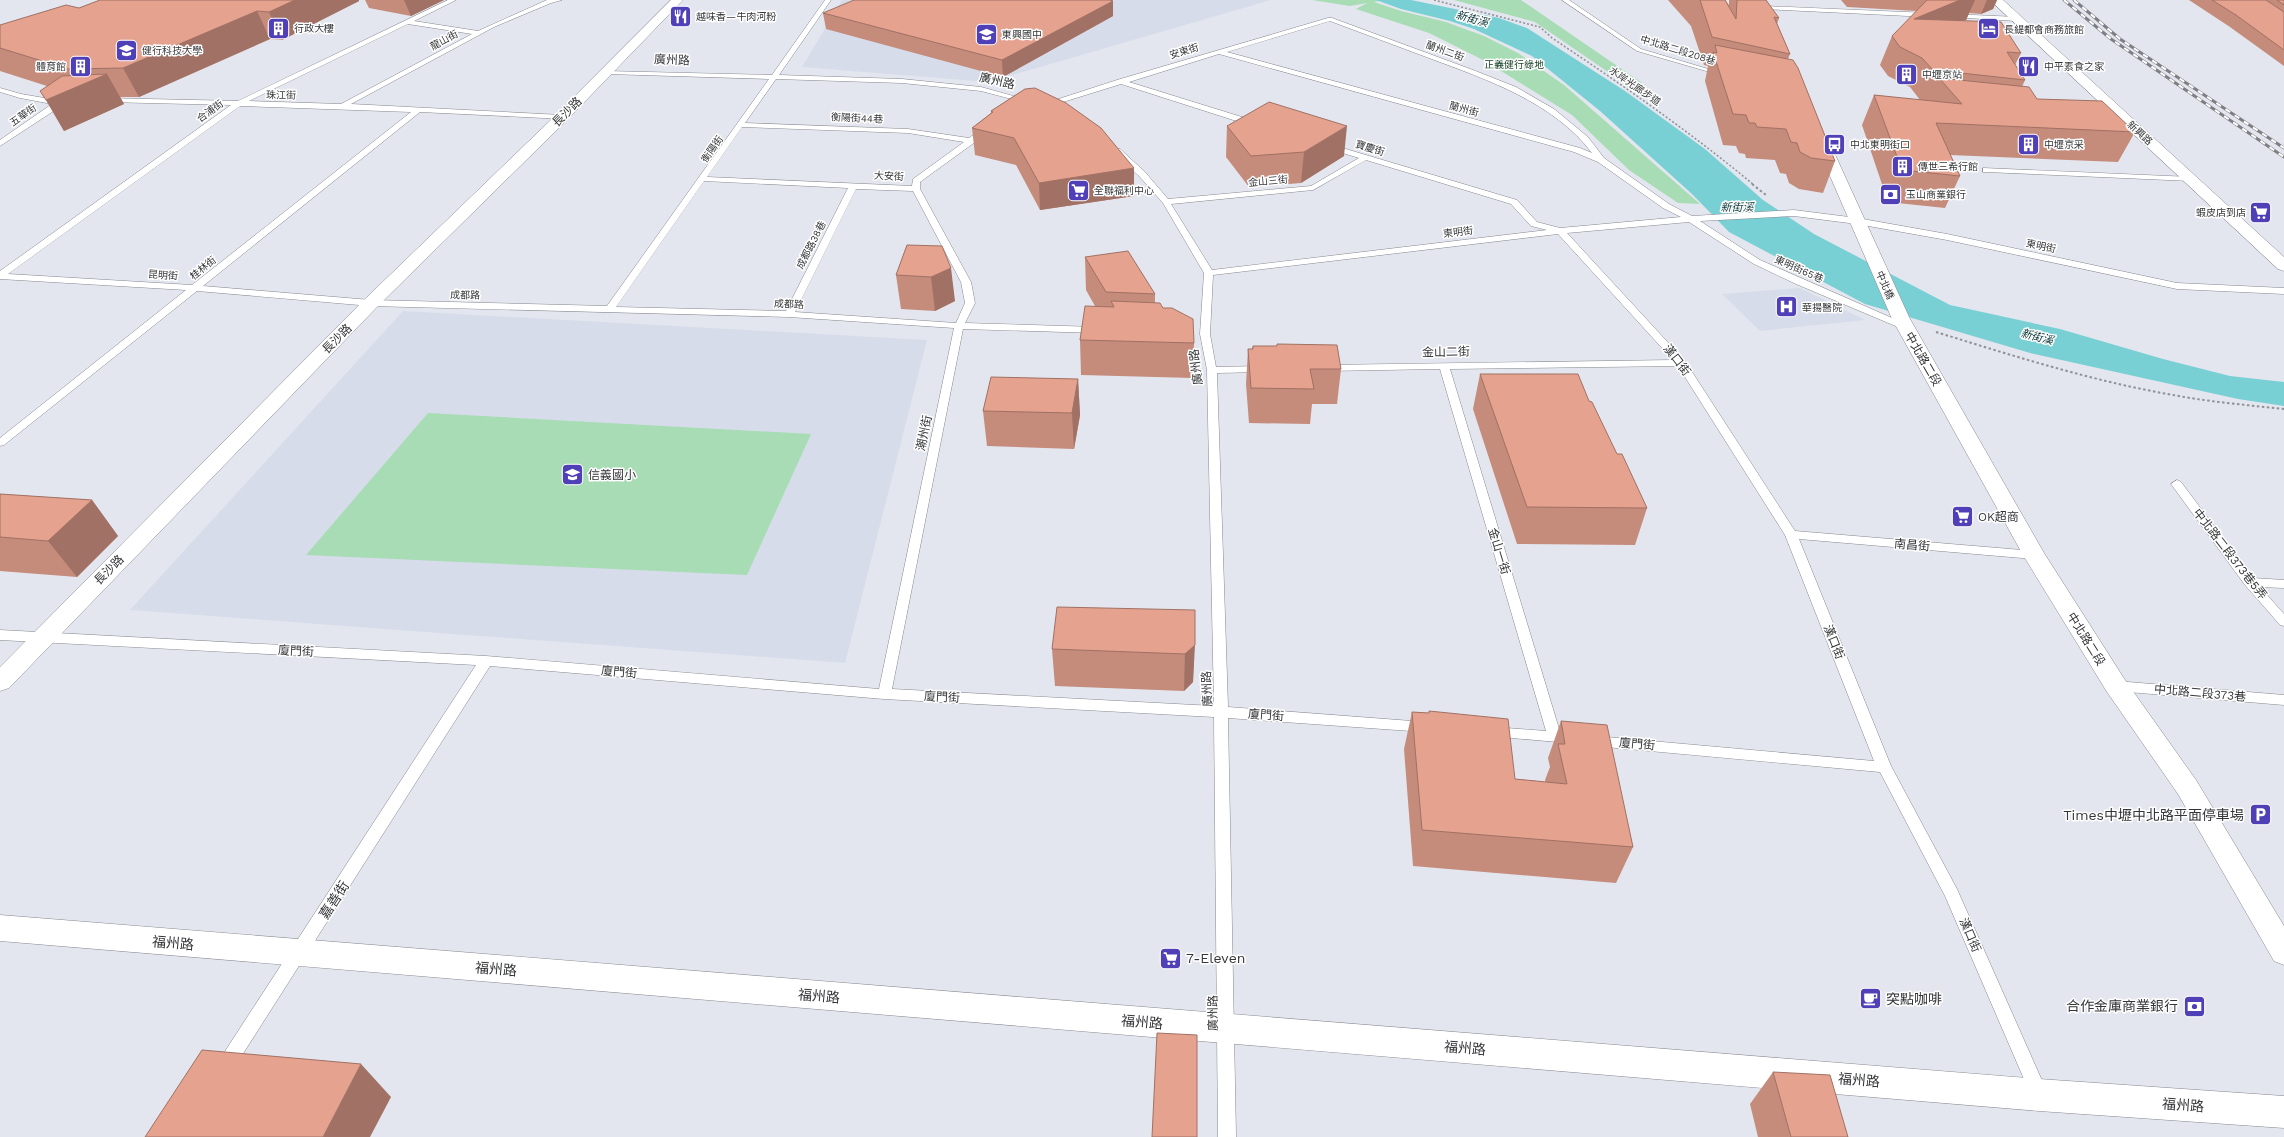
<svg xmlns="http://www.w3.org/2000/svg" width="2284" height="1137" viewBox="0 0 2284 1137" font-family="'Work Sans','Noto Sans TC',sans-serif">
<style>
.built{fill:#d7dceb}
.green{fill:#a7dcb4}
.water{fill:#79d0d4}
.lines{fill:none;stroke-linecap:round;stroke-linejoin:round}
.service-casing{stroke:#85888f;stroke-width:1}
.minor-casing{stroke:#85888f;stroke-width:1}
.path-far1{stroke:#8f9196;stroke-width:1.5;stroke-dasharray:2 2;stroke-linecap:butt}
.path{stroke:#8f9196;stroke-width:2;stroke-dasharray:2.5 2.5;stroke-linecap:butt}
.service{fill:#fff;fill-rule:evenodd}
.minor{fill:#fff;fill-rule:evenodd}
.rail-casing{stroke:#7d7f84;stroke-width:3}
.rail{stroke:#fff;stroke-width:2;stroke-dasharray:5.5;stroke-linecap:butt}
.wall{fill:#c58b7b}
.shaded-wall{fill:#a07164}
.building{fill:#e5a28f;stroke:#a07164}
.labels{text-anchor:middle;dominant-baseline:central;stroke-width:3;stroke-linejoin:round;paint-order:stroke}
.far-poi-label{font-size:10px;fill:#343538;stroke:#fff;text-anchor:start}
.far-street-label{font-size:10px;fill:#343538;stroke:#fff}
.far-park-label{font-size:10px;fill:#123d21;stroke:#fff}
.far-water-label{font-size:11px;font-style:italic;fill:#053234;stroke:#fff}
.street-label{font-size:12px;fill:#343538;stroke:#fff}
.poi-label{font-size:12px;fill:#343538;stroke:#fff;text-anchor:start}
.near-poi-label{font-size:14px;fill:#343538;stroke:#fff;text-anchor:end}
.near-street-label{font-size:14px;fill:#343538;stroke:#fff}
</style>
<rect width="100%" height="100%" fill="#e3e6ee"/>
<!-- built -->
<g class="built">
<polygon points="842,0 1271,0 988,82 802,67"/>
<polygon points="1800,288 1865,320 1760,331 1722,294"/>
<polygon points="403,311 927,340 845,663 130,610"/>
</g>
<!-- green -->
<g class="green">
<polygon points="1312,0 1383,0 1374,2 1401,11 1446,22 1484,36 1518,53 1564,85 1700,204 1678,203 1629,170 1572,115 1485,61 1429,33 1356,9 1367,3 1350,6"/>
<polygon points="1454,0 1521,0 1645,85 1630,87 1535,22"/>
<polygon points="428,413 811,434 747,575 306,555"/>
</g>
<!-- water -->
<polygon class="water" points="1376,0 1411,0 1499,18 1527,28 1625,91 1705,149 1763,200 1814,234 1950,305 2060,329 2163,359 2230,376 2284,382 2284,406 2238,399 2030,353 1865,304 1729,232 1692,194 1600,111 1532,56 1474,29 1450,21 1401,9"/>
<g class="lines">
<defs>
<g id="service">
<path d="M448,0H456L414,21L478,31L547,0H562L551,3L494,27L351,104L562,115H565V119L420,112L203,286L371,300L607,306L769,79L607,74L605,73V71L772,75L825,0H831L779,75L902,79L981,87L1031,101L1027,103L981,91L902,83L776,79L745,123L908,129L969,138L983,128H989V132L920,182V189L971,282L975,303L965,323L1097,327L1102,330L1097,333L963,329L892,689L1214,706L1207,370L1200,334L1204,273L1163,203L1139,176L1114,153V149H1120L1145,172L1168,199L1311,186L1359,158L1326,148V144H1329L1517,200L1537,222L1560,228L1681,217L1663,208L1598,162L1574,152L1219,54L1129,82L1258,122V126H1252L1121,84L1047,107L1040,105L1117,80L1328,18H1332L1473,70L1516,87L1554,109L1588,137L1604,158L1669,204L1692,216L1794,210L1857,218L1947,234L2177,283L2284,288V294L2177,289L1947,240L1857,224L1794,216L1700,221L1760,260L1908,325V329L1905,330L1796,284L1754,264L1689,222L1567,233L1685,361L1795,531L2034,551L2040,555L2034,559L1799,539L1891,766L1957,889L2048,1094L2045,1100L2039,1103L2033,1100L1945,896L1880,772L1595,746L1590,745L1588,741L1590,737L1595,736L1874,761L1785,535L1678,366L1450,369L1560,732L1575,734L1577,738L1575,742L1570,743L1488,736L1486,732L1488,728L1493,727L1546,731L1440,369L1325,371L1320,368L1325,365L1673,360L1558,234L1213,275L1210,334L1216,367L1262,366L1267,369L1262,372L1217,373L1228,707L1425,722L1430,723L1432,727L1430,731L1425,732L1228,718L1236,1137H1218L1214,717L884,699L490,666L232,1071L226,1073L220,1071L217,1065L220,1059L476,665L0,640V630L486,656L879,689L954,328L789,317L371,306L197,291L4,445L0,446V438L186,290L0,279V271L231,105L106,102H103V98L238,101ZM1330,21C1363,33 1396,46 1429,58C1488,80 1553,102 1592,153L1580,148L1227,52ZM408,24L472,34L341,104L249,101ZM240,106L411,112L192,285L8,274ZM742,127L908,133L964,142L913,179L912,186L707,177ZM1366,160L1511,204L1531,226L1547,230L1212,270L1171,204L1313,190ZM704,181L848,188L786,311L616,307ZM856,189L913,191L961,282L965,303L956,323L795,312Z"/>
<polygon points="1562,0 1569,0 1641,49 1725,74 1720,75 1637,51"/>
<polygon points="1764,6 1929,13 1932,15 1929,17 1762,9 1761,8"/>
<polygon points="1951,14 2017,17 2020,19 2017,21 1949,17 1948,16"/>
<polygon points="0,88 21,94 62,101 66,103 0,146 0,140 52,104 20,98 0,92"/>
<polygon points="1983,168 2191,177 2195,179 2191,181 1986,172 1983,172"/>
<polygon points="2177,480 2181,482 2253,578 2284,580 2284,588 2260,587 2284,614 2284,626 2280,625 2245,585 2171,484"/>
<polygon points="2116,681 2284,695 2284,705 2116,691 2111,689 2109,686 2111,683"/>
</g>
<g id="minor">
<polygon points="671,0 683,0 567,120 377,307 9,688 0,691 0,667 365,299 557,114"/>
<polygon points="1990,0 2003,0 2284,257 2284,271 2278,269"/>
<polygon points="1821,135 1828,139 1910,319 2044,553 2125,680 2196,780 2284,926 2284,965 2274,961 2178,794 2107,692 2023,555 1892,319 1814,139"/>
<polygon points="0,915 2039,1079 2284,1096 2284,1128 2039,1111 0,941"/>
</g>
</defs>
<!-- service casing -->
<use href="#service" class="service-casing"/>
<!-- minor casing -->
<use href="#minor" class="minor-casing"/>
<!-- path-far1 -->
<path class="path-far1" d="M1434,0L1540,27L1552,38C1621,84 1689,131 1754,185"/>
<!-- path -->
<g class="path">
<polyline points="1752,184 1766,195"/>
<path d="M1936,332C2014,356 2092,381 2173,395C2210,402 2247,405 2284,409"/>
</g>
<!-- service -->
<use href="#service" class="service"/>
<!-- minor -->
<use href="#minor" class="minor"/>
<defs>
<g id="rail">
<polyline points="2064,0 2111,39 2284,157"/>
<polyline points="2074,0 2120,39 2284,148"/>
</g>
</defs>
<!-- rail casing -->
<use href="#rail" class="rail-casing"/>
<!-- rail -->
<use href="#rail" class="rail"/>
</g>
<!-- wall -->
<g class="wall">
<polygon points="100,0 359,0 359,1 282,40 270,39 139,97 120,97 124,104 64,131 46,100 47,86 0,71 0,25 79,8"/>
<polygon points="365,0 444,0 411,16 369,8"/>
<polygon points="1668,0 1725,0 1729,5 1729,0 1766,0 1779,18 1777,24 1790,54 1788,59 1835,161 1823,193 1799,189 1789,183 1786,174 1780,173 1775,160 1746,158 1745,154 1739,153 1736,146 1723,145 1705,81 1708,66 1704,65 1691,26"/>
<polygon points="1841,0 1997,0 1993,9 1981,14 1969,13 1966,20 1964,21 2021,53 2015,65 2025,80 2022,87 2037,99 2135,132 2118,162 1950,155 1960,176 1945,208 1888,202 1862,125 1874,95 1920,100 1910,87 1888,76 1880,65 1892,36 1917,11 1847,7"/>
<polygon points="2189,0 2284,0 2284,66 2230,27"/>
<polygon points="1113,1 1113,16 1003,77 826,29 823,13"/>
<polygon points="1025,89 1134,196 1040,210 1016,165 975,155 972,128 991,113 991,111"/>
<polygon points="1227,126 1344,156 1301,183 1249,187 1226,157"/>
<polygon points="907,245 955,301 935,311 901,309 896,275"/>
<polygon points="1085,257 1155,294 1155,303 1163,308 1194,343 1193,378 1081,375 1080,340 1095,306 1086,290"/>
<polygon points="1253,346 1341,369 1337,404 1312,404 1310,424 1249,423 1246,384 1248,349 1252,349"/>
<polygon points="1480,374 1617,454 1647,508 1635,545 1517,544 1473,409"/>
<polygon points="1078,379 1080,415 1074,449 987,446 983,411"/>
<polygon points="0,494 92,500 118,536 77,577 0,571"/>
<polygon points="1195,610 1193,682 1184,691 1055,686 1052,649"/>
<polygon points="1429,711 1515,779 1546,782 1545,780 1550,767 1548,758 1561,721 1633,847 1616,883 1413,866 1404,749 1412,712 1429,713"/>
<polygon points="1773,1072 1848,1137 1758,1137 1750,1104"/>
</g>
<!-- shaded-wall -->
<g class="shaded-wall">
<polygon points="295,0 359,0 359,1 282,40 269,12"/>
<polygon points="404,0 444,0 411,16"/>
<polygon points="1960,0 1975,0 1966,20 1903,46 1914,19"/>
<polygon points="1987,0 1997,0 1993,9 1981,14"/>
<polygon points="1113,1 1113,16 1003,77 1002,60"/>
<polygon points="257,11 270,39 139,97 123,68"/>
<polygon points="107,74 124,104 64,131 46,100"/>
<polygon points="1347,126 1344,156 1301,183 1304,152"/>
<polygon points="1134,168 1134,196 1040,210 1039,183"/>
<polygon points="951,268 955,301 935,311 931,277"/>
<polygon points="1078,379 1080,415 1074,449 1072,413"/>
<polygon points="92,500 118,536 77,577 48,541"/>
<polygon points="1195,645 1193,682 1184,691 1185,654"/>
<polygon points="361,1064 391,1097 370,1137 323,1137"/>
</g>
<!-- building -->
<g class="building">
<polygon points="100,0 295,0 269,12 257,11 123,68 68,69 0,48 0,25 66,5 79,8"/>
<polygon points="854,0 1110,0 1113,1 1002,60 823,13"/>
<polygon points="1700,0 1725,0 1736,19 1737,0 1766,0 1779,18 1774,17 1790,54 1712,37"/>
<polygon points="1927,0 1960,0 1914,19 2001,22 2021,53 2007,52 2025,80 1933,70 1922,58 1900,47 1892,36"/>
<polygon points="2212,0 2266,0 2284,12 2284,50 2236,15"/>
<polygon points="2277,0 2284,0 2284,5"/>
<polygon points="1715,45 1793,60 1798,68 1835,161 1811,158 1800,152 1797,143 1791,142 1786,129 1757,127 1755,123 1749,123 1746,115 1733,114 1713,52 1717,53"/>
<polygon points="107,74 46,100 40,91 62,76"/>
<polygon points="1939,78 2029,87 2037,99 2102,101 2135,132 1936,123 1960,176 1902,170 1874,95 1962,104"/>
<polygon points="1035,88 1066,103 1101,128 1134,168 1039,183 1014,138 972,128 993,112 991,111 1025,89"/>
<polygon points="1269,102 1347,126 1304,152 1251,156 1227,126"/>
<polygon points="907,245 942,246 951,268 931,277 896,275"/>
<polygon points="1128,251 1155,294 1106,292 1085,257"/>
<polygon points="1111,301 1160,303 1163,308 1172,308 1193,319 1194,343 1080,340 1085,306 1114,307"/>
<polygon points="1277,344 1337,345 1341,369 1310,369 1314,389 1251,388 1248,349 1253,349 1253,346 1277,346"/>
<polygon points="1480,374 1578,374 1589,401 1592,402 1617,454 1622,454 1647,508 1527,507"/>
<polygon points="991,377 1078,379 1072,413 983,411"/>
<polygon points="0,494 92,500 48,541 0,537"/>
<polygon points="1057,607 1195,610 1195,645 1185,654 1052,649"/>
<polygon points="1429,711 1508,719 1515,779 1567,784 1558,744 1565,744 1561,721 1607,725 1633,847 1422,830 1412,712 1429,713"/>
<polygon points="1157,1033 1197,1035 1197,1137 1152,1137"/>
<polygon points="202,1050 361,1064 323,1137 145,1137"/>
<polygon points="1773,1072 1830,1075 1848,1137 1791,1137"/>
</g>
<!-- icons -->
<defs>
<symbol id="restaurant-square" viewBox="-11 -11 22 22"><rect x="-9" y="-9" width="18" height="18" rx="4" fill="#4f40b8" stroke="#fff"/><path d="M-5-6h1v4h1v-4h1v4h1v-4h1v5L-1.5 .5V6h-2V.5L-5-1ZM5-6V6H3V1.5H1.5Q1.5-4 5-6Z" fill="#fff"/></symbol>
<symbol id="building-square" viewBox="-11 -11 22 22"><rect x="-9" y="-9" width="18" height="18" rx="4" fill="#4f40b8" stroke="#fff"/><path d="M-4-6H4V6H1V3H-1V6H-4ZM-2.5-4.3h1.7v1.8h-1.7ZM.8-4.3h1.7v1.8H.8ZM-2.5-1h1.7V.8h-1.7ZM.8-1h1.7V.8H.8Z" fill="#fff"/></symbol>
<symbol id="hotel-square" viewBox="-11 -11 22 22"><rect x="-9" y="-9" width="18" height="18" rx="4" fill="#4f40b8" stroke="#fff"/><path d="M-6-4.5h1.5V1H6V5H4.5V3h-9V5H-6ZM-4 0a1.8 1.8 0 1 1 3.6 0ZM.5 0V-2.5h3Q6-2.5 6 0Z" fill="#fff"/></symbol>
<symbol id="school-square" viewBox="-11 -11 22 22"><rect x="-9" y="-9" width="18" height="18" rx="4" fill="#4f40b8" stroke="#fff"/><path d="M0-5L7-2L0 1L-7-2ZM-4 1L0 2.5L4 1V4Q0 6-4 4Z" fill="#fff"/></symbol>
<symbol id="university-square" viewBox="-11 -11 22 22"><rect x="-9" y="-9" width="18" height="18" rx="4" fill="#4f40b8" stroke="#fff"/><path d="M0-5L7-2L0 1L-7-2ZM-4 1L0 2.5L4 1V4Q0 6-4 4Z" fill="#fff"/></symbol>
<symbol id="bus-square" viewBox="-11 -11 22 22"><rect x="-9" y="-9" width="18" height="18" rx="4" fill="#4f40b8" stroke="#fff"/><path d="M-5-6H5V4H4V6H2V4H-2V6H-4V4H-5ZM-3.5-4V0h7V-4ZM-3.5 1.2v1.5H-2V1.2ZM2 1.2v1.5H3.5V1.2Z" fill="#fff"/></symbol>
<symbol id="supermarket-square" viewBox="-11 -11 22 22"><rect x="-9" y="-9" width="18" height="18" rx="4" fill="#4f40b8" stroke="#fff"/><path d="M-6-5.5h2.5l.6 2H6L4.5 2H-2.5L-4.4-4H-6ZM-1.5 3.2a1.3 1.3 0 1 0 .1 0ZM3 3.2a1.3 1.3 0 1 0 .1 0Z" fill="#fff"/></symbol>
<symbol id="bank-square" viewBox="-11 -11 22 22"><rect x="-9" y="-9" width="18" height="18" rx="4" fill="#4f40b8" stroke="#fff"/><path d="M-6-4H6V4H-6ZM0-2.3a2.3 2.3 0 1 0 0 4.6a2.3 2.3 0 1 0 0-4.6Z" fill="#fff"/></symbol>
<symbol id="hospital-square" viewBox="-11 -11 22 22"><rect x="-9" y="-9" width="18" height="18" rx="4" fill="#4f40b8" stroke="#fff"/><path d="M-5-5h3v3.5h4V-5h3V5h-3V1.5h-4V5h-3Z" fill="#fff"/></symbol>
<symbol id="parking-square" viewBox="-11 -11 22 22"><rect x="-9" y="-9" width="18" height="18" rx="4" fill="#4f40b8" stroke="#fff"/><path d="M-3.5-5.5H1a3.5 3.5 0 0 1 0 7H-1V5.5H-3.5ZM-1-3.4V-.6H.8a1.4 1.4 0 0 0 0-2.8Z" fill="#fff"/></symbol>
<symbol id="cafe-square" viewBox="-11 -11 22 22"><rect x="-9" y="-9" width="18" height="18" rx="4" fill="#4f40b8" stroke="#fff"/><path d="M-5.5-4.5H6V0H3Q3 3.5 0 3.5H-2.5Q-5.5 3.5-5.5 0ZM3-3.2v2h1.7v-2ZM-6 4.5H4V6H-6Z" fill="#fff"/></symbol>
</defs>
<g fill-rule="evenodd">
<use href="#restaurant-square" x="668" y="4" width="25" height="25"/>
<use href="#building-square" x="266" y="16" width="25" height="25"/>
<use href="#hotel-square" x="1976" y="16" width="25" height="25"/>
<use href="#school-square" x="974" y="22" width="25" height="25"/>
<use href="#university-square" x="114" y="38" width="25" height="25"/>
<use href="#building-square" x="68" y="54" width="25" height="25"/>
<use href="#restaurant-square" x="2016" y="54" width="25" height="25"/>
<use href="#building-square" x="1894" y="62" width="25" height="25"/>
<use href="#bus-square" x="1822" y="132" width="25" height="25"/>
<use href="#building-square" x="2016" y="132" width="25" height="25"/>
<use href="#building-square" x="1890" y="154" width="25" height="25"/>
<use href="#supermarket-square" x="1066" y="178" width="25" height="25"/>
<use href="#bank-square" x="1878" y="182" width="25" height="25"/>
<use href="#supermarket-square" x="2248" y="200" width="25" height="25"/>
<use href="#hospital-square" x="1774" y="294" width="25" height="25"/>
<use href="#school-square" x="560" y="462" width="25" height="25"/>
<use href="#supermarket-square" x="1950" y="504" width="25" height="25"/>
<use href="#parking-square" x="2248" y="802" width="25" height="25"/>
<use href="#supermarket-square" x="1158" y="946" width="25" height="25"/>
<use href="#cafe-square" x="1858" y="986" width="25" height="25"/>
<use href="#bank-square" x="2182" y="994" width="25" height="25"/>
</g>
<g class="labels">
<!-- far-poi labels -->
<g class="far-poi-label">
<text x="696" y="16">越味香—牛肉河粉</text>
<text x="294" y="28">行政大樓</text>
<text x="2004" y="29">長緹都會商務旅館</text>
<text x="1002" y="34">東興國中</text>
<text x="142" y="50">健行科技大學</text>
<text x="66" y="66" text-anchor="end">體育館</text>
<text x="2044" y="66">中平素食之家</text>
<text x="1922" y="74">中壢京站</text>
<text x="1850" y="144">中北東明街口</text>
<text x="2044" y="144">中壢京采</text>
<text x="1918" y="166">傳世三希行館</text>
<text x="1094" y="190">全聯福利中心</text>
<text x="1906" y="194">玉山商業銀行</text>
<text x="2246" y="212" text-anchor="end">蝦皮店到店</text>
<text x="1802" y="307">華揚醫院</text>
</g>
<!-- far-street labels -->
<g class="far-street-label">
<text transform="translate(444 40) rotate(-28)">龍山街</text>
<text transform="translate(1678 50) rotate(17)">中北路二段208巷</text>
<text transform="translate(1184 51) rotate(-17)">安東街</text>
<text transform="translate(1445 51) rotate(20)">蘭州二街</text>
<text transform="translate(1635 86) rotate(35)">水岸光廊步道</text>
<text transform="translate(281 95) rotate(1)">珠江街</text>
<text transform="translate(1464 109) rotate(15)">蘭州街</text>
<text transform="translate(210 111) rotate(-36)">合浦街</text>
<text transform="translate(23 115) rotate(-35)">五華街</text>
<text transform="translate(857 118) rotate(3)">衡陽街44巷</text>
<text transform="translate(2140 133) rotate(42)">新興路</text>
<text transform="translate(1370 148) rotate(17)">寶慶街</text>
<text transform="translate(712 149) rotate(-55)">衡陽街</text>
<text transform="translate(889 176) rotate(3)">大安街</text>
<text transform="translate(1268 181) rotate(-5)">金山三街</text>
<text transform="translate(1458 232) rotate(-7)">東明街</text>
<text transform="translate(811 245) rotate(-63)">成都路38巷</text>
<text transform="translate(2041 246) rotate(12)">東明街</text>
<text transform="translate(203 268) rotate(-39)">桂林街</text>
<text transform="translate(1799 269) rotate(24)">東明街65巷</text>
<text transform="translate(163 275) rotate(4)">昆明街</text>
<text transform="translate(1885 285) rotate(66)">中北橋</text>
<text transform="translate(465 295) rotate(1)">成都路</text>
<text transform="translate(789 304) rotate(3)">成都路</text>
</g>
<!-- far-park labels -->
<g class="far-park-label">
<text x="1514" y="64">正義健行綠地</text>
</g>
<!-- far-water labels -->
<g class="far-water-label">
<text transform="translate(1472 19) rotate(15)">新街溪</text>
<text x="1737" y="207">新街溪</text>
<text transform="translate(2037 337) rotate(14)">新街溪</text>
</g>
<!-- street labels -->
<g class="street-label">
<text transform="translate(672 60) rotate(2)">廣州路</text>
<text transform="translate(997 81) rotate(13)">廣州路</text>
<text transform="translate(567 112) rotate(-45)">長沙路</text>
<text transform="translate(337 339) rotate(-45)">長沙路</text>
<text transform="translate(1446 352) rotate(-1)">金山二街</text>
<text transform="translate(1923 359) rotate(60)">中北路二段</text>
<text transform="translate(1677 360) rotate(52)">漢口街</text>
<text transform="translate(1196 367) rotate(-97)">廣州路</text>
<text transform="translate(924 433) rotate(-78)">潮州街</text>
<text transform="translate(1912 545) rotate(5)">南昌街</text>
<text transform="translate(1499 551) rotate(73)">金山一街</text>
<text transform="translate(2230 554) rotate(52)">中北路二段373巷5弄</text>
<text transform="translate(109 570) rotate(-45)">長沙路</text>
<text transform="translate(2086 639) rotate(58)">中北路二段</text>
<text transform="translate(1834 642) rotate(68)">漢口街</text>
<text transform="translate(296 651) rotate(3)">廈門街</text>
<text transform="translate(619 672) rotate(5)">廈門街</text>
<text transform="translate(1207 689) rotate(-92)">廣州路</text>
<text transform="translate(2200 693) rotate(5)">中北路二段373巷</text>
<text transform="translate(942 697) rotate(3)">廈門街</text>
<text transform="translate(1266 715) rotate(4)">廈門街</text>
<text transform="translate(1637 744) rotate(5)">廈門街</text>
<text transform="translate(1970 935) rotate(67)">漢口街</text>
<text transform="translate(1213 1013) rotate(-91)">廣州路</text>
</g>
<!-- poi labels -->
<g class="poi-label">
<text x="588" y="475">信義國小</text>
<text x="1978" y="517">OK超商</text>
</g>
<!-- near-poi labels -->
<g class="near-poi-label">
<text x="2244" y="815">Times中壢中北路平面停車場</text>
<text x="1186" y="958" text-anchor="start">7-Eleven</text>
<text x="1886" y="999" text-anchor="start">突點咖啡</text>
<text x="2178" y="1006">合作金庫商業銀行</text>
</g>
<!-- near-street labels -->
<g class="near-street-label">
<text transform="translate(334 900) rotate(-57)">嘉善街</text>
<text transform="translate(173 943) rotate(5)">福州路</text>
<text transform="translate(496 969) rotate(5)">福州路</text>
<text transform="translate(819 996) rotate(5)">福州路</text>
<text transform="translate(1142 1022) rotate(5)">福州路</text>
<text transform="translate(1465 1048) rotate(5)">福州路</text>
<text transform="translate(1859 1080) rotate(5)">福州路</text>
<text transform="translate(2183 1105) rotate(4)">福州路</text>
</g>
</g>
</svg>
